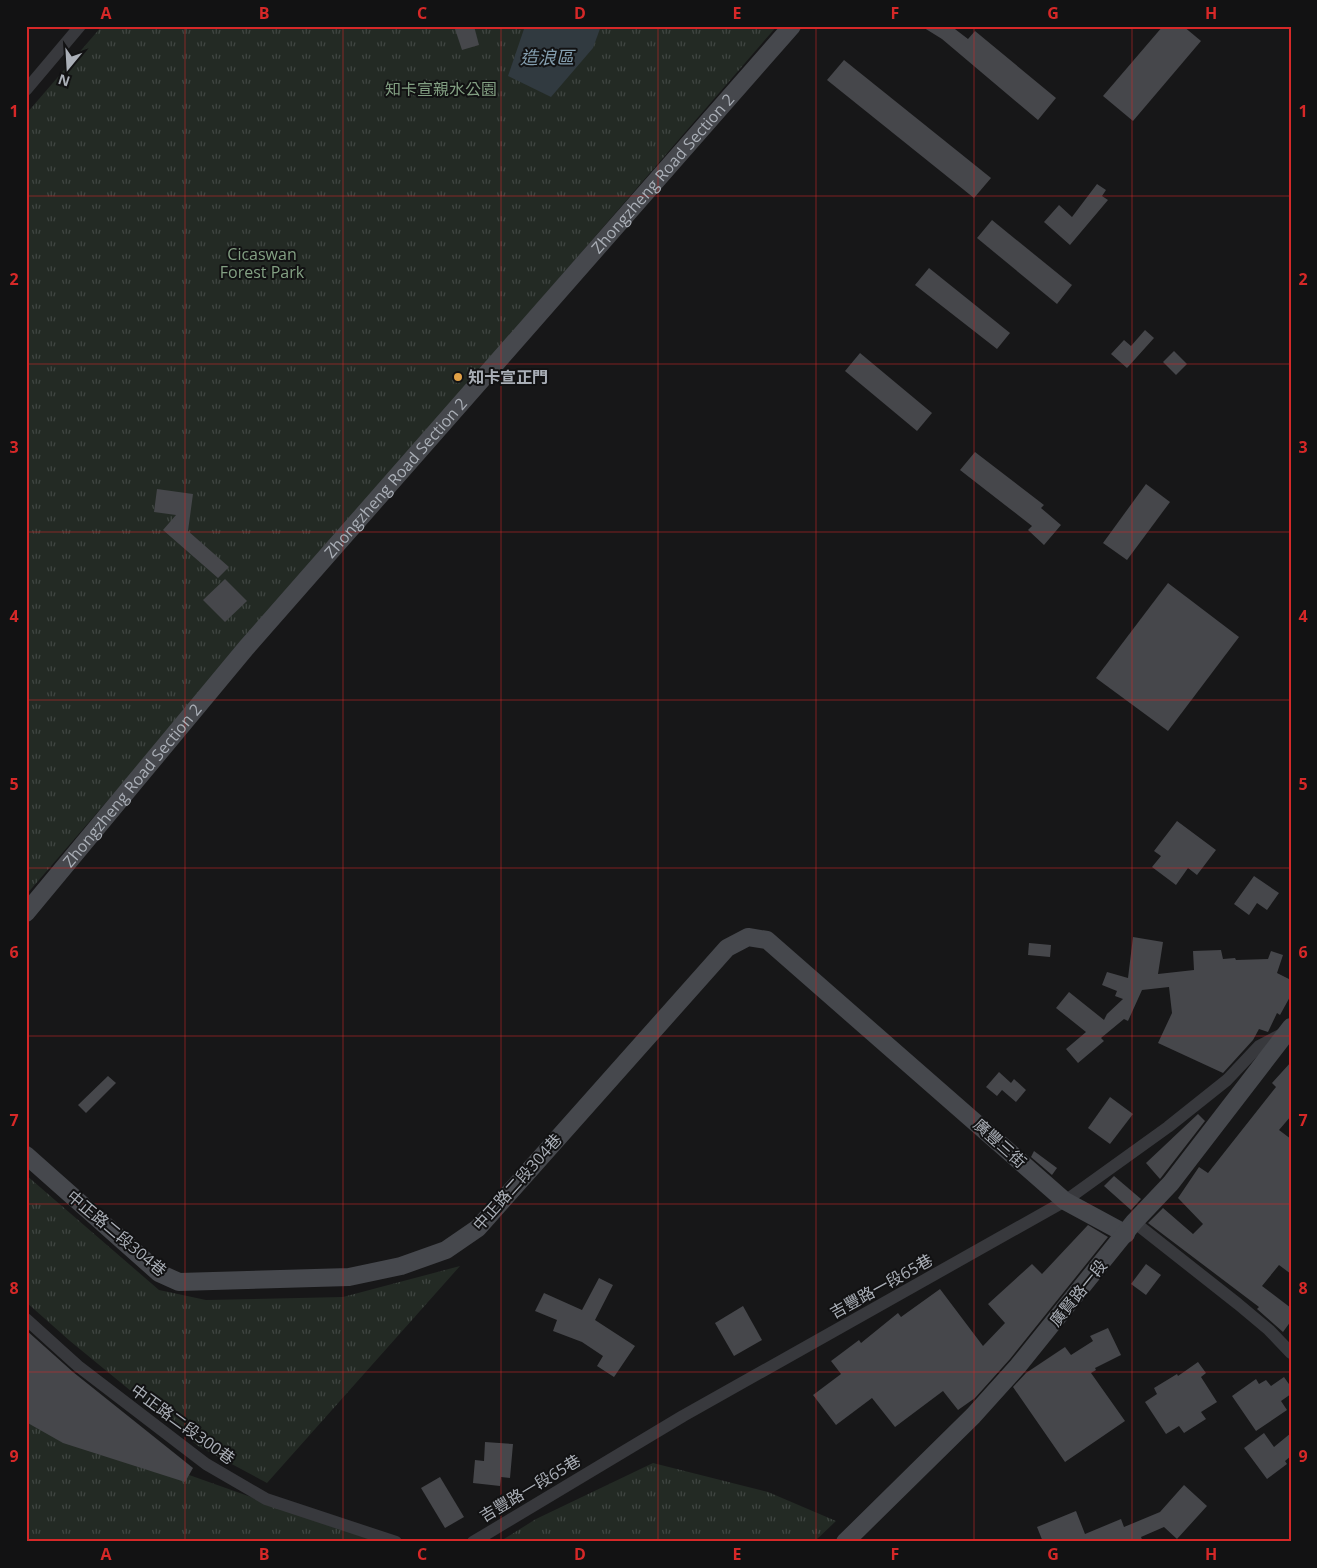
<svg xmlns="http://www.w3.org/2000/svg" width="1317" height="1568" viewBox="0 0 1317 1568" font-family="'Open Sans','Noto Sans TC',sans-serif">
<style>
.grass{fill:url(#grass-tufts)}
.water{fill:#313a40}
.building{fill:#46474b}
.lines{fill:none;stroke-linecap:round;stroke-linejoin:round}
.street{stroke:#38393d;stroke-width:12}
.secondary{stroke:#46484d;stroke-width:18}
.grid{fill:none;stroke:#d62828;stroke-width:1;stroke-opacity:0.55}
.poi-dot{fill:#e1a146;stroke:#121213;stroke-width:2}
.labels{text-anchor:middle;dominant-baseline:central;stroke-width:4;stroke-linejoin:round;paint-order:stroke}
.park-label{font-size:16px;fill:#83a083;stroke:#121213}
.street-label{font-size:16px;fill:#aaafb7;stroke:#121213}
.poi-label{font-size:16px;font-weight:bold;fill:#aaafb7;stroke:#121213;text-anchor:start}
.water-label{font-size:18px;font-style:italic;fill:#849eaf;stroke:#121213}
.neatline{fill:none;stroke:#d62828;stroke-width:2}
.grid-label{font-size:16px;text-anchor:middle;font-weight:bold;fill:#d62828}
</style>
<defs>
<pattern id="grass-tufts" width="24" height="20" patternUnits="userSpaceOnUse" patternTransform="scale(1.25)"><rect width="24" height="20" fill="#232a24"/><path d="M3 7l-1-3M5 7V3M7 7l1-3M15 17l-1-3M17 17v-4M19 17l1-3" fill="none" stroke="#404642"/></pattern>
</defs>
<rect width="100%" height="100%" fill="#171718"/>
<!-- grass -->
<g class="grass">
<polygon points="102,26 777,26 26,895 26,114"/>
<polygon points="26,1175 159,1290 206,1300 343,1297 460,1266 267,1483 198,1446 70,1341 26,1302"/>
<polygon points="26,1417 378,1542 26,1542"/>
<polygon points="653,1463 768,1492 836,1521 814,1542 499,1542 536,1519"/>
</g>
<!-- water -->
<polygon class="water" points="525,26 601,26 593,48 551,97 508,76"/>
<!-- building -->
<g class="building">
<polygon points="454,26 474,26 479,45 462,50"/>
<polygon points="921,26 951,26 968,39 975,31 1056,98 1038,120 942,39"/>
<polygon points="1163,26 1183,26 1201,41 1133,121 1103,96"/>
<polygon points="844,60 991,178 974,198 827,80"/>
<polygon points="1097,184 1106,190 1102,196 1108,200 1070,245 1044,222 1059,205 1072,217"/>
<polygon points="992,220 1072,285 1057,304 977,238"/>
<polygon points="929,268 1010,333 997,349 915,285"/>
<polygon points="1145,330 1154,338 1127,368 1111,354 1124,340 1131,346"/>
<polygon points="1174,351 1187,364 1176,375 1163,362"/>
<polygon points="860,353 932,413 917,431 845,371"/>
<polygon points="975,452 1044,505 1041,508 1061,525 1044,545 1028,530 1032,526 960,470"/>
<polygon points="1146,484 1170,502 1127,560 1103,543"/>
<polygon points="157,489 193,494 188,531 229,567 218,578 163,530 176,515 154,512"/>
<polygon points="225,579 247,601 225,622 203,600"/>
<polygon points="1168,583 1239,637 1168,731 1096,678"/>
<polygon points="1177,821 1216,850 1197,875 1188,868 1176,885 1152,867 1161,856 1154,851"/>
<polygon points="1254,876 1279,893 1267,910 1257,903 1249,915 1234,904"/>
<polygon points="1133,937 1163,942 1158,974 1194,970 1193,951 1221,950 1223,959 1235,958 1236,960 1268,959 1271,951 1283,955 1277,973 1291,980 1291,995 1280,1015 1277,1013 1268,1032 1259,1029 1253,1040 1223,1073 1158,1043 1172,1013 1169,987 1142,990 1128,1021 1124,1019 1101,1038 1104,1041 1078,1063 1066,1049 1086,1032 1056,1008 1069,992 1104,1020 1107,1014 1123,999 1115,996 1117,991 1102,985 1107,972 1128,978"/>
<polygon points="1029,943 1051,945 1050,957 1028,955"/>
<polygon points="1291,1062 1291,1116 1279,1130 1291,1139 1291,1274 1279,1265 1262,1286 1291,1308 1291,1321 1283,1332 1257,1309 1259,1307 1148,1223 1163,1208 1193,1234 1203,1224 1178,1198 1199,1167 1208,1173 1276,1087 1272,1083"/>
<polygon points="999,1072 1011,1083 1014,1079 1026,1090 1016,1102 1002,1090 997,1096 986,1087"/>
<polygon points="108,1076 116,1083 86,1113 78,1105"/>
<polygon points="1110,1097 1133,1114 1110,1144 1088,1128"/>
<polygon points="1198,1114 1205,1121 1160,1179 1146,1163"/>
<polygon points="1034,1151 1057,1168 1052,1175 1031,1157"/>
<polygon points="1114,1176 1141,1199 1131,1210 1104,1186"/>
<polygon points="1088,1225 1108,1237 1010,1359 975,1398 958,1410 943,1391 895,1427 872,1398 836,1425 813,1395 841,1374 831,1361 859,1340 861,1343 898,1313 901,1317 940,1289 983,1346 1005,1323 988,1304 1032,1264 1042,1274"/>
<polygon points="1146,1264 1161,1275 1146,1295 1131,1284"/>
<polygon points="599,1278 613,1285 595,1320 635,1346 614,1377 597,1366 603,1356 582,1342 553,1331 557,1320 535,1311 544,1293 582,1310"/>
<polygon points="743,1306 762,1340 734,1356 715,1323"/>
<polygon points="1108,1328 1121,1355 1095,1368 1096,1370 1091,1373 1125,1421 1065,1462 1013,1387 1026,1373 1065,1347 1071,1355 1093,1341 1090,1336"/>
<polygon points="26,1330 73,1372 193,1468 185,1482 63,1443 26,1422"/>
<polygon points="1198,1362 1206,1373 1201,1377 1217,1402 1201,1412 1206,1419 1184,1433 1179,1426 1166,1434 1145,1402 1157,1394 1154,1388 1177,1374 1178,1376"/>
<polygon points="1284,1377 1291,1387 1291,1394 1281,1401 1287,1410 1256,1431 1232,1396 1256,1379 1259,1384 1266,1380 1271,1386"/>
<polygon points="1264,1433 1274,1447 1291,1433 1291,1456 1285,1461 1287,1464 1267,1479 1244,1448"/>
<polygon points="485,1442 513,1444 510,1478 501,1477 500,1486 473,1483 475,1460 484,1461"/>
<polygon points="440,1477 464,1517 445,1528 421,1488"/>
<polygon points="1184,1485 1207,1506 1177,1539 1164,1527 1141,1537 1143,1542 1043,1542 1037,1527 1076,1511 1085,1534 1121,1519 1124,1527 1160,1512"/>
</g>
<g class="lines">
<!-- street -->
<g class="street">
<polyline points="26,90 80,26"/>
<polyline points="1134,1222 1238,1304 1269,1330 1291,1353"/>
<polyline points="26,1319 78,1366 206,1464 266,1499 396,1542"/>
<polyline points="473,1542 683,1416 1065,1201 1168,1127 1227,1080 1259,1046 1284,1033"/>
</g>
<!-- secondary -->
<g class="secondary">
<path id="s1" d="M26,913L246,648L792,26"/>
<polyline points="26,1155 159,1273 179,1282 349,1277 401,1266 446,1250 478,1228 727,948 748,937 767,940 1065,1201 1126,1234"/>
<polyline points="845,1542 973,1416 1018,1366 1134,1222 1171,1183 1291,1027"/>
</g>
</g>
<!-- grid -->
<path class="grid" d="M185,26V1542M343,26V1542M501,26V1542M658,26V1542M816,26V1542M974,26V1542M1132,26V1542M26,196H1291M26,364H1291M26,532H1291M26,700H1291M26,868H1291M26,1036H1291M26,1204H1291M26,1372H1291"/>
<!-- markers -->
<circle class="poi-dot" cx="458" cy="377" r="5"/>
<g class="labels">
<!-- park labels -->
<g class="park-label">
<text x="441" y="89">知卡宣親水公園</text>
<text x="262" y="254">Cicaswan<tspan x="262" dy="18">Forest Park</tspan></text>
</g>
<!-- street labels -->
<g class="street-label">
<text stroke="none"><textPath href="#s1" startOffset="976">Zhongzheng Road Section 2</textPath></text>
<text stroke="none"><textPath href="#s1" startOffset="571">Zhongzheng Road Section 2</textPath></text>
<text stroke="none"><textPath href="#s1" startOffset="166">Zhongzheng Road Section 2</textPath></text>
<text transform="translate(1000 1143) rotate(42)">廣豐三街</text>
<text transform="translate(517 1182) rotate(-48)">中正路二段304巷</text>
<text transform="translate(117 1233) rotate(40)">中正路二段304巷</text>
<text transform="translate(881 1286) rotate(-29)">吉豐路一段65巷</text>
<text transform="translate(1078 1293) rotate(-51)">廣賢路一段</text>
<text transform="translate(183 1424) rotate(36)">中正路二段300巷</text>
<text transform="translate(530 1488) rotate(-31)">吉豐路一段65巷</text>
</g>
<!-- poi labels -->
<g class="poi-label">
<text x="468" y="377">知卡宣正門</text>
</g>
<!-- water labels -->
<g class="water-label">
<text x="547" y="57">造浪區</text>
</g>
</g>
<!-- border -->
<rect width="1317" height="1568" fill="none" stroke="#121213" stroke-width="55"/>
<!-- north arrow -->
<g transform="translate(68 68) rotate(198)" stroke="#121213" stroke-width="4" paint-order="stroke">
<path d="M0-4L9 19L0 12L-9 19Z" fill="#aaafb7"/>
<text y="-8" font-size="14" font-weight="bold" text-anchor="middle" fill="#aaafb7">N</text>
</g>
<rect x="28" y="28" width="1262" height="1512" class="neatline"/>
<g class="grid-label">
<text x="106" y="19">A</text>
<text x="264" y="19">B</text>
<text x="422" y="19">C</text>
<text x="580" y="19">D</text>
<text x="737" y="19">E</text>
<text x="895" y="19">F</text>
<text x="1053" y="19">G</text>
<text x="1211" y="19">H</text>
<text x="14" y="117">1</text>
<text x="1303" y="117">1</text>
<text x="14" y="285">2</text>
<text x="1303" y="285">2</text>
<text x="14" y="453">3</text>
<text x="1303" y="453">3</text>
<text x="14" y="622">4</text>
<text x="1303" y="622">4</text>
<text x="14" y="790">5</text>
<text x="1303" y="790">5</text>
<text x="14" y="958">6</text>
<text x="1303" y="958">6</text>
<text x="14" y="1126">7</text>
<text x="1303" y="1126">7</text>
<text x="14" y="1294">8</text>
<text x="1303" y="1294">8</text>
<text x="14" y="1462">9</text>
<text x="1303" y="1462">9</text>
<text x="106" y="1560">A</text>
<text x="264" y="1560">B</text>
<text x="422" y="1560">C</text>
<text x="580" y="1560">D</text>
<text x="737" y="1560">E</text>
<text x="895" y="1560">F</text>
<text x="1053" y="1560">G</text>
<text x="1211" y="1560">H</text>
</g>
</svg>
